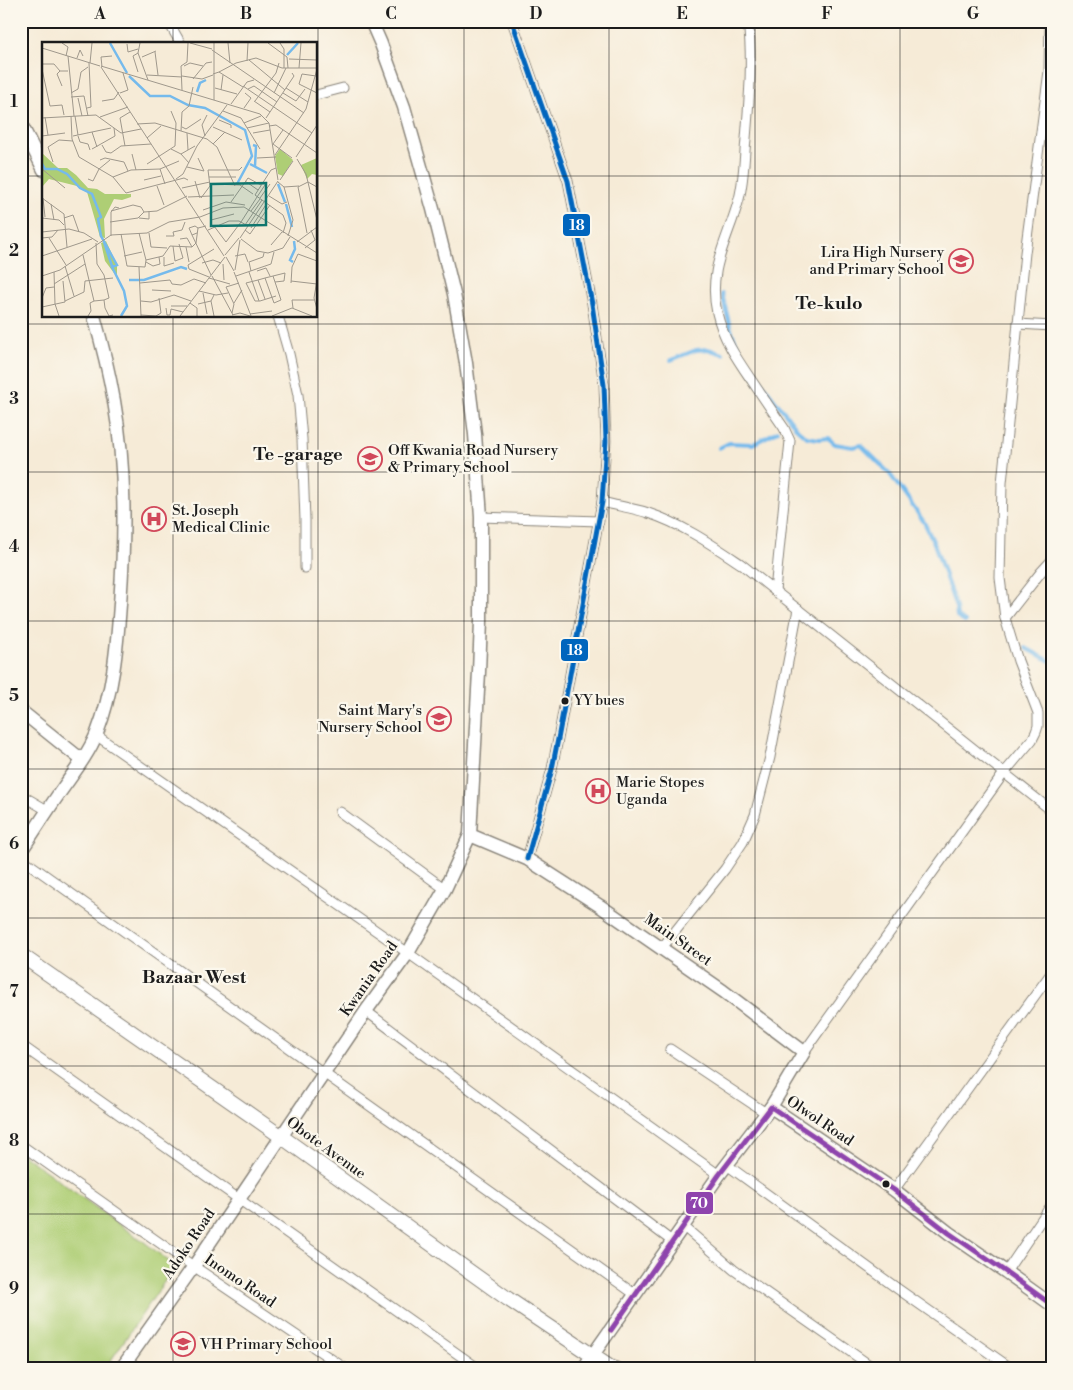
<svg xmlns="http://www.w3.org/2000/svg" width="1073" height="1390" viewBox="0 0 1073 1390" font-family="'Libre Bodoni',serif">
<style>
.green{fill:#aece75;stroke:#657548}
.lines{fill:none;stroke-linecap:round;stroke-linejoin:round}
.stream{stroke:#75baec;stroke-width:4}
.street-casing{stroke:#89847a;stroke-width:11}
.secondary-casing{stroke:#89847a;stroke-width:15}
.primary-casing{stroke:#89847a;stroke-width:16}
.street{stroke:#fff;stroke-width:9}
.secondary{stroke:#fff;stroke-width:12}
.primary{stroke:#fff;stroke-width:14}
.bus-1-casing{stroke:#fbf7ec;stroke-width:9}
.bus-2-casing{stroke:#fbf7ec;stroke-width:9}
.bus-1{stroke:#0065bd;stroke-width:5}
.bus-2{stroke:#8e44ad;stroke-width:5}
.grid{fill:none;stroke:#1c1c1c;stroke-width:1;stroke-opacity:0.55}
.bus-dot{fill:#1c1c1c;stroke:#fbf7ec;stroke-width:2}
.labels{text-anchor:middle;dominant-baseline:central;stroke-width:4.5;stroke-linejoin:round;paint-order:stroke}
.bus-label{font-size:14px;fill:#1c1c1c;stroke:#fbf7ec;text-anchor:start}
.poi-label{font-size:15px;fill:#1c1c1c;stroke:#fbf7ec;text-anchor:start}
.street-label{font-size:15px;fill:#1c1c1c;stroke:#fbf7ec}
.quarter-label{font-size:18px;font-weight:bold;fill:#1c1c1c;stroke:#fbf7ec}
.inset-river{fill:none;stroke:#75baec;stroke-width:2.5}
.inset-road{fill:none;stroke:#9f988c;stroke-width:1}
.view{fill:#0f766e;fill-opacity:0.15;stroke:#0f766e;stroke-width:2.5}
.inset-edge{fill:none;stroke:#1c1c1c;stroke-width:2.5}
.line-badge{stroke:#fbf7ec;stroke-width:2}
.badge-label{font-size:14px;text-anchor:middle;font-weight:bold;fill:#fff}
.neatline{fill:none;stroke:#1c1c1c;stroke-width:2}
.grid-label{font-size:16px;text-anchor:middle;font-weight:bold;fill:#1c1c1c}
</style>
<rect width="100%" height="100%" fill="#fbf7ec"/>
<filter id="ink" filterUnits="userSpaceOnUse"><feTurbulence type="fractalNoise" baseFrequency=".02" numOctaves="2"/><feDisplacementMap in="SourceGraphic" scale="10" xChannelSelector="R" yChannelSelector="G"/><feConvolveMatrix kernelMatrix="1 2 1 2 8 2 1 2 1" color-interpolation-filters="sRGB"/></filter>
<filter id="wash" filterUnits="userSpaceOnUse"><feTurbulence type="fractalNoise" baseFrequency=".0096" numOctaves="4" result="noise"/><feDisplacementMap in="SourceGraphic" scale="20" xChannelSelector="R" yChannelSelector="G"/><feGaussianBlur stdDeviation="1.12" result="paint"/><feColorMatrix in="noise" values="0 0 0 0 0 0 0 0 0 0 0 0 0 0 0 0 0 1.4 0 .05"/><feComposite in="paint" operator="in"/></filter>
<g filter="url(#wash)">
<rect width="100%" height="100%" fill="#f6ebd7"/>
<!-- green -->
<polygon class="green" points="21,1153 135,1236 139,1238 175,1266 105,1369 21,1369"/>
<g class="lines">
<!-- stream -->
<g class="stream">
<polyline points="722,294 730,327 742,357 798,430 807,437 819,439 828,438 835,444 853,447 861,445 889,473 924,522 934,543 956,608 957,617 965,622"/>
<polyline points="671,360 696,350 708,349 723,354"/>
<polyline points="719,448 729,443 753,444 778,431"/>
<polyline points="1026,648 1052,662"/>
</g>
</g>
</g>
<g filter="url(#ink)">
<g class="lines">
<defs>
<g id="street">
<polyline points="168,21 181,44"/>
<polyline points="512,21 568,181 592,304 604,385 606,441 602,502 558,739 552,769 527,859"/>
<path d="M748,21C753,61 749,100 746,139C744,159 744,180 739,199C728,240 707,269 717,313C723,339 737,359 752,381C762,396 773,412 784,428L790,441L775,591"/>
<polyline points="316,95 343,88"/>
<polyline points="278,316 289,354 298,395 302,439 305,520 305,568"/>
<polyline points="1018,324 1052,326"/>
<path d="M602,502C617,506 633,508 648,513C682,524 711,544 741,564L1052,811"/>
<polyline points="481,517 599,521"/>
<polyline points="1005,618 1041,572 1052,560"/>
<polyline points="96,735 408,953 719,1175"/>
<polyline points="21,795 47,810"/>
<polyline points="340,812 445,889"/>
<polyline points="21,858 636,1295"/>
<polyline points="661,949 725,869 743,842 755,815 770,757 798,609"/>
<polyline points="366,1011 673,1242"/>
<polyline points="21,1045 479,1369"/>
<polyline points="670,1049 766,1113"/>
<polyline points="804,1052 1004,773 1032,740 1036,732 1038,726 1038,713 1018,661 1005,618 1000,578 1002,483 1025,253 1049,71 1050,21"/>
<polyline points="21,1145 177,1255 346,1369"/>
<polyline points="727,1165 898,1289 1012,1369"/>
<polyline points="894,1190 1052,972"/>
<polyline points="684,1227 734,1270 875,1369"/>
<polyline points="1006,1272 1052,1204"/>
</g>
<g id="secondary">
<polyline points="21,124 44,170"/>
<polyline points="21,711 82,760"/>
<polyline points="470,835 527,859 600,906 723,991 804,1052 771,1107"/>
<path d="M21,851C35,830 48,809 63,788C75,771 89,753 97,733C113,692 117,648 120,604C125,536 126,468 114,401C109,372 102,344 94,316"/>
<polyline points="121,1369 194,1266 366,1011 408,953 445,889 470,835 479,672 481,621 481,517 475,434 466,363 454,294 433,209 404,107 381,44 371,21"/>
<polyline points="583,1369 719,1175 771,1107 894,1190 949,1233 1006,1272 1052,1305"/>
</g>
<polyline id="primary" points="21,955 282,1137 508,1299 611,1368 615,1369"/>
</defs>
<!-- street casing -->
<use href="#street" class="street-casing"/>
<!-- secondary casing -->
<use href="#secondary" class="secondary-casing"/>
<!-- primary casing -->
<use href="#primary" class="primary-casing"/>
<!-- street -->
<use href="#street" class="street"/>
<!-- secondary -->
<use href="#secondary" class="secondary"/>
<!-- primary -->
<use href="#primary" class="primary"/>
<defs>
<polyline id="bus-1" points="512,21 568,181 592,304 604,385 606,441 602,502 558,739 552,769 527,859"/>
<polyline id="bus-2" points="611,1330 719,1175 771,1107 894,1190 949,1233 1006,1272 1052,1305"/>
</defs>
<!-- bus-1 casing -->
<use href="#bus-1" class="bus-1-casing"/>
<!-- bus-2 casing -->
<use href="#bus-2" class="bus-2-casing"/>
<!-- bus-1 -->
<use href="#bus-1" class="bus-1"/>
<!-- bus-2 -->
<use href="#bus-2" class="bus-2"/>
</g>
</g>
<!-- grid -->
<path class="grid" d="M173,21V44M318,21V1369M464,21V1369M609,21V1369M755,21V1369M900,21V1369M21,176H44M316,176H1052M173,316V1369M21,324H1052M21,472H1052M21,621H1052M21,769H1052M21,918H1052M21,1066H1052M21,1214H1052"/>
<!-- icons -->
<defs>
<symbol id="school-ring" viewBox="-11 -11 22 22"><circle r="9.5" fill="#fbf7ec" stroke="#d1495b" stroke-width="1.5"/><path d="M0-5L7-2L0 1L-7-2ZM-4 1L0 2.5L4 1V4Q0 6-4 4Z" fill="#d1495b"/></symbol>
<symbol id="hospital-ring" viewBox="-11 -11 22 22"><circle r="9.5" fill="#fbf7ec" stroke="#d1495b" stroke-width="1.5"/><path d="M-5-5h3v3.5h4V-5h3V5h-3V1.5h-4V5h-3Z" fill="#d1495b"/></symbol>
</defs>
<g fill-rule="evenodd">
<use href="#school-ring" x="947" y="247" width="28" height="28"/>
<use href="#school-ring" x="356" y="445" width="28" height="28"/>
<use href="#hospital-ring" x="140" y="505" width="28" height="28"/>
<use href="#school-ring" x="425" y="705" width="28" height="28"/>
<use href="#hospital-ring" x="584" y="777" width="28" height="28"/>
<use href="#school-ring" x="169" y="1330" width="28" height="28"/>
</g>
<!-- markers -->
<g class="bus-dot">
<circle cx="565" cy="701" r="4.5"/>
<circle cx="886" cy="1184" r="4.5"/>
</g>
<g class="labels">
<!-- bus labels -->
<g class="bus-label">
<text x="574" y="701">YY bues</text>
</g>
<!-- poi labels -->
<g class="poi-label">
<text x="944" y="252" text-anchor="end">Lira High Nursery<tspan x="944" dy="17">and Primary School</tspan></text>
<text x="388" y="450">Off Kwania Road Nursery<tspan x="388" dy="17">&amp; Primary School</tspan></text>
<text x="172" y="510">St. Joseph<tspan x="172" dy="17">Medical Clinic</tspan></text>
<text x="422" y="710" text-anchor="end">Saint Mary's<tspan x="422" dy="17">Nursery School</tspan></text>
<text x="616" y="782">Marie Stopes<tspan x="616" dy="17">Uganda</tspan></text>
<text x="200" y="1344">VH Primary School</text>
</g>
<!-- street labels -->
<g class="street-label">
<text transform="translate(678 940) rotate(35)">Main Street</text>
<text transform="translate(369 979) rotate(-55)">Kwania Road</text>
<text transform="translate(820 1121) rotate(34)">Olwol Road</text>
<text transform="translate(326 1148) rotate(36)">Obote Avenue</text>
<text transform="translate(189 1244) rotate(-56)">Adoko Road</text>
<text transform="translate(240 1281) rotate(34)">Inomo Road</text>
</g>
<!-- quarter labels -->
<g class="quarter-label">
<text x="829" y="303">Te-kulo</text>
<text x="298" y="454">Te -garage</text>
<text x="194" y="977">Bazaar West</text>
</g>
</g>
<!-- overview -->
<g transform="translate(42 42)">
<rect width="275" height="275" fill="#f6ebd7"/>
<path d="M238,107L251,118L241,134L236,132L233,114ZM0,111L16,126H25L34,133L46,146L55,147L63,152H89V155L80,158L72,157L62,177L63,196L58,195L45,150L35,144L7,137L0,145ZM275,116V133L270,132L265,137L259,123ZM64,199L75,223V235L63,219L59,201Z" fill="#aece75"/>
<path class="inset-river" d="M68,1L85,31M245,13L256,1M87,34L108,54H128L146,63L163,66L203,88L210,114L195,142M155,50L158,41L164,38M211,103L214,104L213,124M0,122L3,127H15L25,132L38,146L50,152L59,175L56,177L59,194L75,223L70,225L82,249L85,264L79,274M208,122L225,131M236,142L243,160M244,162L250,185M62,200L70,224M251,220L248,218L253,207L252,199M87,238H102L139,225L145,227"/>
<path class="inset-road" d="M20,1L26,5L24,14M98,1L96,11L106,38M148,1L170,7M172,1V58M186,1L188,21M226,1L245,15L246,26M238,1L242,7V26M85,2L86,10L96,7M0,6L58,24M170,8L262,71M113,10L116,33M26,14L32,74M100,15L114,9M35,16L38,8L41,14M247,17L275,18M207,18L243,48M205,19L206,1M48,21L50,1M0,22H12L18,29H26M59,24L218,72L227,81L236,138M142,24L148,21L161,24M59,25L182,214M60,25L59,15L70,14M257,26L259,1M0,27L8,64L20,63L22,73M18,29L15,32L20,44M96,30L91,14L96,11M177,30L194,21L214,16L240,26H275M171,32L177,30L201,45M105,33L140,35M140,34L160,37L171,33M274,34L260,32L257,42L275,51M151,37L164,21L170,20M201,44L270,91M173,46L195,52M244,46L266,60M206,47L212,44L235,60M140,48L139,24L145,20L146,1M179,48L181,33M29,51L36,47L39,30L46,25M78,51L86,48L81,31M232,51L244,26M241,51L254,59L263,47M29,55L42,54L46,74M36,56L40,74M60,59L72,57L77,50M212,59L228,70M213,59L234,31L237,21M189,62L205,40L212,38M45,66L49,65L47,21M202,66L209,56L203,51M181,69L199,76L218,107M29,74L30,97L37,115L71,135L84,151L142,136L146,138M33,74L36,93M3,75L6,93M58,75L86,65M0,76L54,73L79,91L99,87M224,76L252,34L250,31M177,78L189,83V86M202,81L219,74M95,82L113,81L165,97L175,105L193,144M227,84L234,83L275,111M140,85L144,87L159,77M171,85L200,98M205,86L227,81M139,89L140,70L147,64L151,45M50,90L55,105M145,91L146,108M211,91L228,88M0,94L23,91M31,94L69,86M36,94L38,100L46,102L48,108M163,94L160,83L165,73M105,96L119,84M171,102L183,90M231,102L250,116M231,102L241,88M60,103L64,110L69,111L79,104L109,102M83,104L78,76L88,70M50,107L73,94L72,86M129,107L139,112L147,121M90,112L94,128M139,112L153,104M233,113L264,67L275,27M254,115L275,83M215,116L234,115M255,117L264,132L275,178M58,118L63,116L82,120L86,129M11,120L6,105L17,98L31,99M105,122L133,104L134,81L129,69M145,125L162,129L156,116M234,126L229,128L213,153L241,173L244,181L241,191M0,127L23,146M118,127L123,142M71,135L89,128L118,127L137,119M167,135H194M46,137L51,139L57,127L68,118M134,137L141,132L155,104L185,63M102,138L119,134M238,138L251,119M153,139L158,156M203,139L216,148M236,140L242,145L251,178L246,194M168,142L198,143L211,152M115,144L122,163M242,145L257,144M140,146L168,140M227,154L240,162L245,160M146,155L192,153M215,155L225,140M0,156L22,172L25,205M1,156L3,175M159,156L168,144L166,128H197L200,125M218,156L228,142M189,160L206,136L219,143M9,162L12,178M161,168L184,160L203,163M69,169L91,163L99,165L102,170M209,169L218,157M158,175L181,166L202,165L275,211M0,176L17,178L22,183M22,176L31,173L37,190M97,176L107,177V169M169,178L192,172M68,180L96,176L102,170L115,169L145,154M199,180L215,155M203,183L220,158M172,184L184,200L199,180M209,186L225,161M166,188L187,179H197L206,184M203,188L208,192L228,163M0,190L27,187L42,191L56,200M97,191L104,218M107,191L109,205L125,206M155,191L150,193L147,186L153,184L156,186M265,191L256,145L266,140L275,145M79,192L85,224L103,225L104,218L121,214L128,204L150,205L154,201L156,186L164,184M150,193L169,233M69,194V170L73,165L77,166M124,194H132L131,190L140,188L143,180M0,196L10,195L16,188M7,196L24,223M198,196L236,139M138,197L145,196L150,205M199,197L215,209L226,211L241,206L248,195M255,200L275,185M54,201L55,222L62,233L67,256L62,258L63,266L67,274L71,273M229,203L240,190M131,204L133,219L141,216L137,202M144,205L147,220M263,206L273,198L269,188M41,213L52,259L62,258M183,213L197,196M0,214L50,197M82,214L100,210M193,214L203,212L206,220M122,215V224L132,221M184,215L192,229M104,220L111,224L118,222L117,215M160,221L171,218L179,221M181,222L182,238M23,224L32,254M97,225L99,274M193,228L198,198M209,229L207,220L221,215L222,211M215,229L224,226L228,234M12,230L13,262L17,274M192,230L209,274M207,230L217,259M0,234L18,228L69,193L105,191L127,180L158,175M170,234L191,273M194,234L229,222L232,210M231,234L239,258L232,261M167,235L147,227L146,223L172,207M167,236L188,242M223,236L243,231L242,239L233,240M216,238L223,236L232,261M275,238L272,256L275,267M249,239L275,242M98,241L128,238L130,242L139,243L152,237L164,241M249,241L250,225L256,212L275,219M12,242L43,222M110,248L129,249M157,249L174,253L186,251M161,251L165,272M0,256L4,246L12,245M223,257L216,238L204,241L213,259H218L234,254M23,259L42,250L43,239L71,236M99,259L109,260L132,253L149,259M169,259L172,274M148,261L155,266V274M192,261L200,248M156,262L169,259L172,253M129,264H145M0,265L23,260L21,239M124,266L125,273H128L129,267L141,270M251,266L250,258H272M190,271L192,262L184,245L197,241M208,272L230,269M99,273L114,274M190,273L198,271L208,274M46,274L49,269L48,261L52,259M114,274L119,271L117,256M138,274L183,215M230,274L250,266L270,274"/>
<path class="view" d="M224,141V183L169,184V142Z"/>
<rect width="275" height="275" class="inset-edge"/>
</g>
<g class="line-badge">
<rect x="562" y="213" width="29" height="24" rx="5" fill="#0065bd"/>
<rect x="560" y="638" width="29" height="24" rx="5" fill="#0065bd"/>
<rect x="685" y="1191" width="29" height="24" rx="5" fill="#8e44ad"/>
</g>
<g class="badge-label">
<text x="577" y="230">18</text>
<text x="575" y="655">18</text>
<text x="699" y="1208">70</text>
</g>
<!-- margin -->
<rect width="1073" height="1390" fill="none" stroke="#fbf7ec" stroke-width="55"/>
<rect x="28" y="28" width="1018" height="1334" class="neatline"/>
<g class="grid-label">
<text x="100" y="19">A</text>
<text x="246" y="19">B</text>
<text x="391" y="19">C</text>
<text x="536" y="19">D</text>
<text x="682" y="19">E</text>
<text x="827" y="19">F</text>
<text x="973" y="19">G</text>
<text x="14" y="107">1</text>
<text x="14" y="256">2</text>
<text x="14" y="404">3</text>
<text x="14" y="552">4</text>
<text x="14" y="701">5</text>
<text x="14" y="849">6</text>
<text x="14" y="997">7</text>
<text x="14" y="1146">8</text>
<text x="14" y="1294">9</text>
</g>
</svg>
